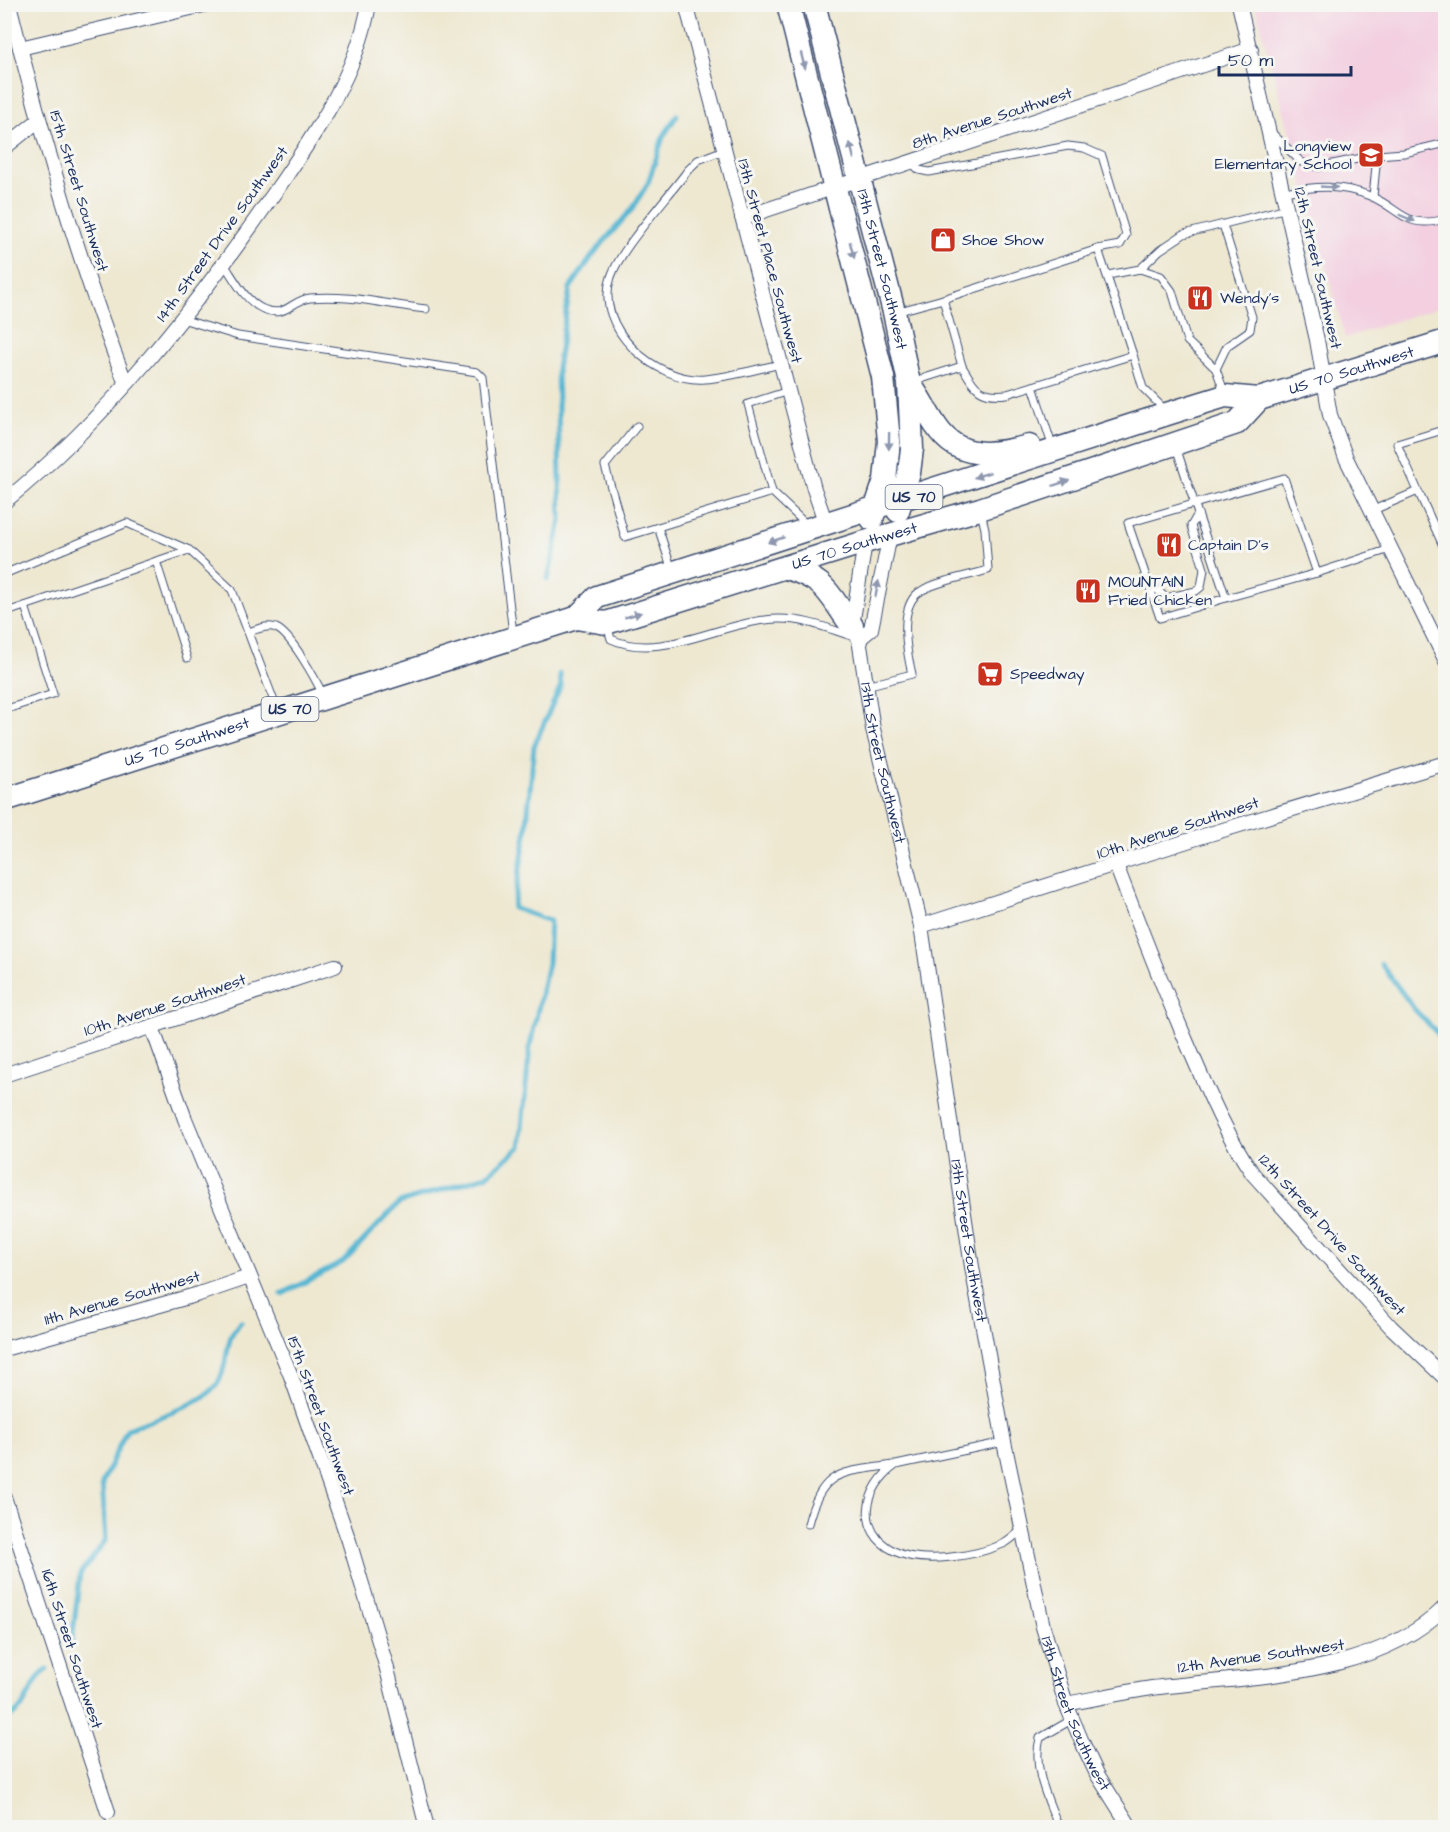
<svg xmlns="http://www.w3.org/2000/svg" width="1450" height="1832" viewBox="0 0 1450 1832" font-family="'Architects Daughter',sans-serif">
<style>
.built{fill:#f3cfe0}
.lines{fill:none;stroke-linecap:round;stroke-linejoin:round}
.stream{stroke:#53b5d2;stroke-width:5}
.lane-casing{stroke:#3b4b6f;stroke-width:9}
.street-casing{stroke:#3b4b6f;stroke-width:16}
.primary-casing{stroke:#3b4b6f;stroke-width:25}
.lane{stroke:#fff;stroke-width:7}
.street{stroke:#fff;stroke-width:14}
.primary{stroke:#fff;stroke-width:22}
.oneway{fill:#8d97ae}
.labels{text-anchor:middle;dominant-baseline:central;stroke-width:6;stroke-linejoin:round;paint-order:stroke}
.shield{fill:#f6f6f2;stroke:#5d6b8a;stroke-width:1.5}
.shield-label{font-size:15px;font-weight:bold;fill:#1b2f5e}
.street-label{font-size:16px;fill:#1b2f5e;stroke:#f6f6f2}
.poi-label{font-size:16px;fill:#1b2f5e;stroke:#f6f6f2;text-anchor:start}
</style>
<rect width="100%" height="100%" fill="#f6f6f2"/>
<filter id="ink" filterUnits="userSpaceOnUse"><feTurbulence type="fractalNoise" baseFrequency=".0167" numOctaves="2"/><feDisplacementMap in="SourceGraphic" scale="12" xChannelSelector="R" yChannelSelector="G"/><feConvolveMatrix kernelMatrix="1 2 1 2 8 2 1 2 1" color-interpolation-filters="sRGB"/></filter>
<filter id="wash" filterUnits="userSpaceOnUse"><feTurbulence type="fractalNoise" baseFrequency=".008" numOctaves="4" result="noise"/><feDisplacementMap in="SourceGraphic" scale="24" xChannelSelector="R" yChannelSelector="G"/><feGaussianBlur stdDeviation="1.35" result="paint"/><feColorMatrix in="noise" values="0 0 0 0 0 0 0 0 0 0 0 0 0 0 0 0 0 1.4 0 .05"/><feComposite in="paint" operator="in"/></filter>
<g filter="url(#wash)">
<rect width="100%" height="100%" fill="#eee8d1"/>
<!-- built -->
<polygon class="built" points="1255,5 1445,5 1445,305 1345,338"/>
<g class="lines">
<!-- stream -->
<g class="stream">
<polyline points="548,579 561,521 557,368 570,288 595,252 632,209 648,183 663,137 677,115"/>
<polyline points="1381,964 1415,1010 1446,1042"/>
<polyline points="282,1294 343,1262 399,1203 486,1176 520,1147 530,1046 548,963 550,921 513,908 526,834 534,746 561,685 560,674"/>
<path d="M68,1646L72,1641L80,1574L106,1540L102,1483L127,1429C150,1420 206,1404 218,1383C230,1363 223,1338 241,1322"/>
<polyline points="4,1723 22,1707 38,1678 47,1669"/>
</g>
</g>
</g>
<g filter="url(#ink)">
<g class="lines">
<defs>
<g id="lane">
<polyline points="1272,133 1301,162 1318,167 1377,155 1404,153 1446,143"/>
<path d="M724,150L698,160L688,170C669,196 620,249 611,277C593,328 657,383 705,379C730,377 756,369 781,364"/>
<polyline points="911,162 919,170 929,172 1068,146 1084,148 1102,156 1126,235 1120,245 1098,249"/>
<path d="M1284,192C1315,186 1340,184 1370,196C1402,209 1403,230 1446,219"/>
<polyline points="1373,197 1377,155"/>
<path d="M224,264C235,280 245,301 263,309C286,319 291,300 310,298C347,294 389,305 426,309"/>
<polyline points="1140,269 1160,250 1184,234 1287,208"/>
<polyline points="1108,275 1140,269 1161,276 1172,291 1187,341 1216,369 1225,394"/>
<polyline points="896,312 943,299"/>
<polyline points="182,319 238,336 458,369 477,372 483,378 513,634"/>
<polyline points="962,366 943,299 1098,249 1133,355"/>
<polyline points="1216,369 1227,346 1250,330 1252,317 1223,225"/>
<path d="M912,382L962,366C975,388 979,397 1007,394L1133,355L1143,388L1164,409"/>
<polyline points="1033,386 1050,439"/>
<polyline points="637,426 605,466 625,537 658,527"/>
<polyline points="1176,447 1198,514 1226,598 1160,618 1128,523 1284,478 1317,573 1390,549"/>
<polyline points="1418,491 1397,444 1446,429"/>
<polyline points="772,492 807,525"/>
<polyline points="1371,511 1418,491 1446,552"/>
<polyline points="156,561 187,658"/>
<polyline points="672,570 658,527 772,492 748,404 788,391"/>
<polyline points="4,574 127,523 189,550"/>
<polyline points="1147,580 1166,598 1196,591 1201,587 1204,569 1191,526 1198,514"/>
<polyline points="1226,598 1317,573"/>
<polyline points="4,613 189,550 232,590 277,709"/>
<path d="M607,625L611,639C659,661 716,625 765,620C796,616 823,626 851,636"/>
<path d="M248,632C256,630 268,624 276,628C291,634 316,680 323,695"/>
<path d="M866,686L912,674C907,653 897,605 921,591C937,581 969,576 988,570L985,529L981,512"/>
<polyline points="4,710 53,694 25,606"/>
<path d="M1004,1442L896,1465C864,1487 855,1531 894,1551C922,1565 976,1556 1003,1544C1010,1541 1016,1534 1022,1530"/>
<path d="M808,1524C822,1468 842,1473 893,1465"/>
<path d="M1059,1828C1048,1799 1032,1769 1040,1738L1073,1719"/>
</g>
<g id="street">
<path d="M9,4C41,133 78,261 126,384"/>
<polyline points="686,4 814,489 826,524"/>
<polyline points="1239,4 1317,340 1330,415 1346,458 1446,661"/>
<polyline points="20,48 208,4"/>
<polyline points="4,148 39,120"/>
<polyline points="742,218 1251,49"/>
<path d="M4,502C108,418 192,311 268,202C309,143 357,77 369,4"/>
<path id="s1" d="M865,542L852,626L859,639L873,729L921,926L972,1267L1004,1442L1043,1627L1066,1704L1082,1742L1097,1774L1131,1828"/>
<polyline points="859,639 871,629 890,535"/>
<path d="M1116,865C1139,925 1162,985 1187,1043C1207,1089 1225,1133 1253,1174L1391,1327L1446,1379"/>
<polyline points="921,926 1203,836 1446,763"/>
<polyline points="152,1027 185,1119 291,1376 349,1541 386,1665 427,1828"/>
<polyline points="4,1075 335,966"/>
<polyline points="4,1349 199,1294 249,1277"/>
<polyline points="4,1497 108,1812"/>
<path d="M1066,1704C1095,1699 1123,1692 1152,1688C1245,1676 1376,1678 1446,1606"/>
</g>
<g id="primary">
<polyline points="788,4 883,377 889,441 885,480 872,519"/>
<path id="s2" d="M814,4L894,312L909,383L912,449L909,473L898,511"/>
<path d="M909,383C920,397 926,412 936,426C959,461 994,455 1029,446"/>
<path d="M786,568C828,580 828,594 852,626"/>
<path id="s3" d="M576,618L597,597L1170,413L1225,396L1259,399L1446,341"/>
<path id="s4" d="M4,800L576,618L606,623L865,542L980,509L1237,423L1259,399"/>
</g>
</defs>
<!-- lane casing -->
<use href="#lane" class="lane-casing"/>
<!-- street casing -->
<use href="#street" class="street-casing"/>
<!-- primary casing -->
<use href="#primary" class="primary-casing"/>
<!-- lane -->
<use href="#lane" class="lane"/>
<!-- street -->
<use href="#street" class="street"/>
<!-- primary -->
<use href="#primary" class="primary"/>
</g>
<!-- one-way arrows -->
<defs><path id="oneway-solid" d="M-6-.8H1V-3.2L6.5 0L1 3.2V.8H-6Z" transform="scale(1.5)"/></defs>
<g class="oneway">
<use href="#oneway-solid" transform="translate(803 61) rotate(76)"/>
<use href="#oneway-solid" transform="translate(852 151) rotate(-104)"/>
<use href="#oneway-solid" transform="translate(1329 187) rotate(3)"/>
<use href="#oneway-solid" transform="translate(1407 218) rotate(23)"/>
<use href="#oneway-solid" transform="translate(852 250) rotate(75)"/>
<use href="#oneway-solid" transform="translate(889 441) rotate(91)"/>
<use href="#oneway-solid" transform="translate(982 475) rotate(162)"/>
<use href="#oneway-solid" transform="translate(1061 483) rotate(-18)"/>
<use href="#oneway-solid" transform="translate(776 540) rotate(162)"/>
<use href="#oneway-solid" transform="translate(877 589) rotate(-79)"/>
<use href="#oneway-solid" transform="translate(633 615) rotate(-17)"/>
</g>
</g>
<!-- icons -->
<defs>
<symbol id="school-square" viewBox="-11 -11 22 22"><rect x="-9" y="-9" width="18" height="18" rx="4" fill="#c8321e" stroke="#f6f6f2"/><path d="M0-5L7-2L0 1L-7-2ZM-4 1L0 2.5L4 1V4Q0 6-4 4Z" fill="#fff"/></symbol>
<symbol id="shop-square" viewBox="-11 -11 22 22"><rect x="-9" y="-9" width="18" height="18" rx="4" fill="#c8321e" stroke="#f6f6f2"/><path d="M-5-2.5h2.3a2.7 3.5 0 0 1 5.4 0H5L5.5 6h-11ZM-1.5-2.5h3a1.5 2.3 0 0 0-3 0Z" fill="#fff"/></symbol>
<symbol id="restaurant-square" viewBox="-11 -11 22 22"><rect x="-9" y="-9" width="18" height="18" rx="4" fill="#c8321e" stroke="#f6f6f2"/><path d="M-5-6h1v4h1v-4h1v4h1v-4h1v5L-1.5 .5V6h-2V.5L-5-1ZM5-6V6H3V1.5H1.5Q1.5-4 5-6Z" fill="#fff"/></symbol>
<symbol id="supermarket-square" viewBox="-11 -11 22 22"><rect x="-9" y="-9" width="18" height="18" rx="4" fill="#c8321e" stroke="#f6f6f2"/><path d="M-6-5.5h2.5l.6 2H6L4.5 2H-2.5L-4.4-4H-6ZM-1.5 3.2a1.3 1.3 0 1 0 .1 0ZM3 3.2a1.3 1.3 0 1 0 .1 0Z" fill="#fff"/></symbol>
</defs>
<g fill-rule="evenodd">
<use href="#school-square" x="1356" y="140" width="30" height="30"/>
<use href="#shop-square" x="928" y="225" width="30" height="30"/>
<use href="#restaurant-square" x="1185" y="283" width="30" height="30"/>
<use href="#restaurant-square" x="1154" y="530" width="30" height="30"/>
<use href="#restaurant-square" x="1073" y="576" width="30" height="30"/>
<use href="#supermarket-square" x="975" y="659" width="30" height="30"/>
</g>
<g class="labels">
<!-- shield labels -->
<g class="shield">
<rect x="885.5" y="485" width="57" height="24" rx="4.5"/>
<rect x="261.5" y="697" width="57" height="24" rx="4.5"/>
</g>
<g class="shield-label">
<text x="914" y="497">US 70</text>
<text x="290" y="709">US 70</text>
</g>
<!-- street labels -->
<g class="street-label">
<text transform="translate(992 118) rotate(-18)">8th Avenue Southwest</text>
<text transform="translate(79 191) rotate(73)">15th Street Southwest</text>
<text transform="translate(222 234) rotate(-54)">14th Street Drive Southwest</text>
<text transform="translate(770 261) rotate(75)">13th Street Place Southwest</text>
<text transform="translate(1318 268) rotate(77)">12th Street Southwest</text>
<text stroke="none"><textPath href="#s2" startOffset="274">13th Street Southwest</textPath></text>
<text stroke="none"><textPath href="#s3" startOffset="820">US 70 Southwest</textPath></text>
<text stroke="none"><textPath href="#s4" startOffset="891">US 70 Southwest</textPath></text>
<text stroke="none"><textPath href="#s4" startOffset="192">US 70 Southwest</textPath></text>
<text stroke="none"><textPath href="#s1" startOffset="226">13th Street Southwest</textPath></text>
<text transform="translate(1178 828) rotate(-18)">10th Avenue Southwest</text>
<text transform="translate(165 1005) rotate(-18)">10th Avenue Southwest</text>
<text transform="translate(1332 1235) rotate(48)">12th Street Drive Southwest</text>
<text stroke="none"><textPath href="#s1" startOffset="712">13th Street Southwest</textPath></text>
<text transform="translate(122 1298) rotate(-16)">11th Avenue Southwest</text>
<text transform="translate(321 1416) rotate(70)">15th Street Southwest</text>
<text transform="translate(72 1649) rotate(72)">16th Street Southwest</text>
<text transform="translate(1261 1656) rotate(-8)">12th Avenue Southwest</text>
<text stroke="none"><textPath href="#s1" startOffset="1198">13th Street Southwest</textPath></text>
</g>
<!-- poi labels -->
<g class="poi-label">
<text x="1352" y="146" text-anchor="end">Longview<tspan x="1352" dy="18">Elementary School</tspan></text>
<text x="962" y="240">Shoe Show</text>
<text x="1220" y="298">Wendy's</text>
<text x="1188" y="545">Captain D's</text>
<text x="1108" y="582">MOUNTAIN<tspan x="1108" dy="18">Fried Chicken</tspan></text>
<text x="1010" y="674">Speedway</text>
</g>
</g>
<!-- margin -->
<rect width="1450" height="1832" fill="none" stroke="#f6f6f2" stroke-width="24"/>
<!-- scale -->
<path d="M1219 66v9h132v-9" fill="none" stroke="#1b2f5e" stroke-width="3"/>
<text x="1228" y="66" font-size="18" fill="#1b2f5e" stroke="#f6f6f2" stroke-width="4.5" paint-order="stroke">50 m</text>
</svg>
